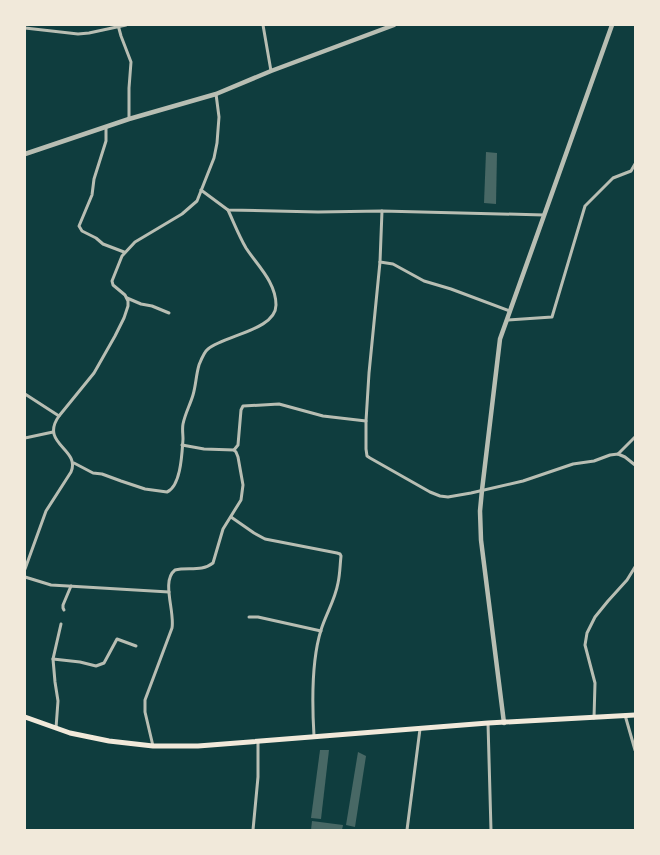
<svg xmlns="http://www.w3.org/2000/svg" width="660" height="855" viewBox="0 0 660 855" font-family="'DM Sans',sans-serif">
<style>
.building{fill:#486865}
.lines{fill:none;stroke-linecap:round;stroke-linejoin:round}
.minor{stroke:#b8beb3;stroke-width:3}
.tertiary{stroke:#b8beb3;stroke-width:4.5}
.secondary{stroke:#f1e9da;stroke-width:5}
</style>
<rect width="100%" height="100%" fill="#0f3d3e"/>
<!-- building -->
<g class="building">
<polygon points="486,152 497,153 496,204 484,203"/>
<polygon points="320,750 329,750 321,819 311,818"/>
<polygon points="358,752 366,756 355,827 346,825"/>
<polygon points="312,821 343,825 342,830 311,830"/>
</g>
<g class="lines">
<!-- minor -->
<g class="minor">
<polyline points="118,25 121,36 131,62 129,88 129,119"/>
<polyline points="263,25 271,71"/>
<polyline points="25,28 78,34 89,33 126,25"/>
<polyline points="106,127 106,141 94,179 92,195 79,226 82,231 96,238 103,244 124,252"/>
<polyline points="201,190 228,210 318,212 382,211 544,215"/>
<polyline points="382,211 380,262 369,373 366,421 366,449 367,456 370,458 430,492 440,496 448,497 471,493 523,481 573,464 594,461 610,455 618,454 625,457 635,465"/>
<polyline points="380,262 393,264 424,281 451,289 510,311"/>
<polyline points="127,298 141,304 152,306 169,313"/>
<polyline points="507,320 552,317 585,206 613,178 631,171 635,164"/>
<polyline points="25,394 59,416"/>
<polyline points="25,438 53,432"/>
<polyline points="234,450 238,445 241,410 243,406 279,404 323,416 366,421"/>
<polyline points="618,454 635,437"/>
<path d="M74,463L93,473L102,474L121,481L145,489L167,492C181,486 182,453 183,439C183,434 182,429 183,424C185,414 190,405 193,395C196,385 196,375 199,365C201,360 204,352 208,349C225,335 276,330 276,305C276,282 257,265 246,248C239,236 234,223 228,210"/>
<path d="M231,517L254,533L265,539L337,553L340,554L341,556C340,565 340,574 338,583C335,600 326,614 321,630C311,662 312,703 314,736"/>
<path d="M25,569L46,511L71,472C81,449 39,444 59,416L94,373L115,336L124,318L128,306V301L125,295L113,285L112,281L122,256L135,242L182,214L197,201L214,158L217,143L219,117L216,94"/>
<polyline points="25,577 51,585 169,592"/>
<polyline points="64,610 63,608 63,605 71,586"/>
<polyline points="249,617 258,617 321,631"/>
<polyline points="53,659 80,662 96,666 104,663 117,639 136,646"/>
<polyline points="625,715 635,750"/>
<polyline points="594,718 595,683 585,645 587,633 595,617 608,601 627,580 635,567"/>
<polyline points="488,723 491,830"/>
<polyline points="56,728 58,701 55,682 53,659 61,624"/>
<path d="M153,746L145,712V700L172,628C175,611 161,581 175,570C188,567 202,572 213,563L223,529L241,500L243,485L238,457L236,452L234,450L204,449L182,445"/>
<polyline points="253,830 258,777 258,741"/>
<polyline points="407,830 420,729"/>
</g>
<!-- tertiary -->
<g class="tertiary">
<polyline points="25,154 129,119 216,94 271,71 394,25"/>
<polyline points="504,723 481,540 480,511 482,490 500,339 612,25"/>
</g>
<!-- secondary -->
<polyline class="secondary" points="25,717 70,733 109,741 153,746 198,746 488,723 635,715"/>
</g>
<!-- border -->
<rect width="660" height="855" fill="none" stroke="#f1e9da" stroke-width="52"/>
</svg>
